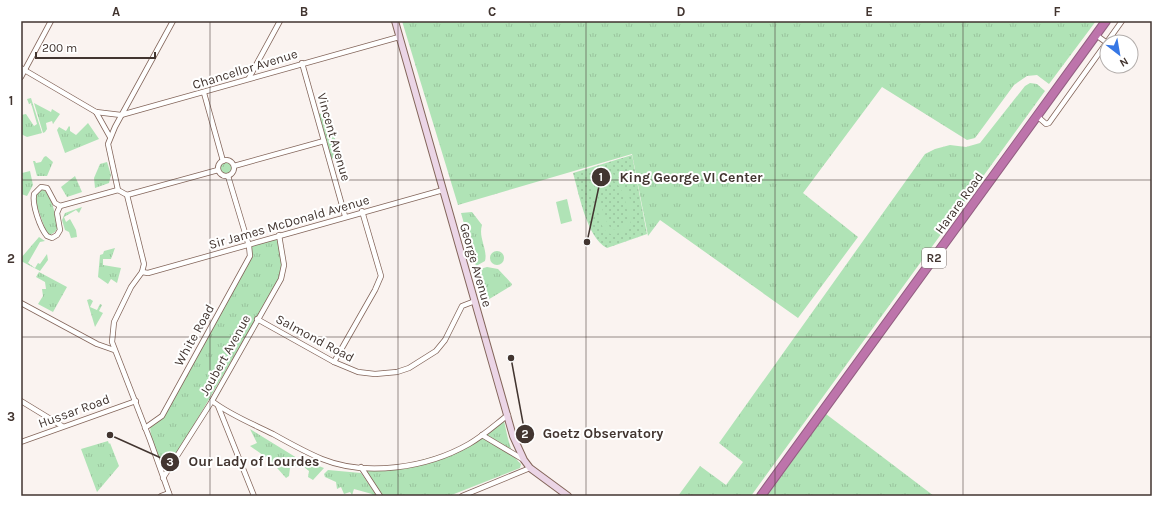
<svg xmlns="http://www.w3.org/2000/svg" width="1173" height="517" viewBox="0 0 1173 517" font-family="Karla,sans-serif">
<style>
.grass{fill:url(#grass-tufts)}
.park{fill:url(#park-dots)}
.pitch{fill:#b0e3b6;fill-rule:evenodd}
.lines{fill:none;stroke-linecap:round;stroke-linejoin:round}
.street-casing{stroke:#83655a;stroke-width:6}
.secondary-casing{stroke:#83655a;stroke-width:8}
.highway-casing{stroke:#925e80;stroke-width:10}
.street{stroke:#fff;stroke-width:4.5}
.secondary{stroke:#ebd5e6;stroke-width:6}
.highway{stroke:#bd74ab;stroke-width:8}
.grid{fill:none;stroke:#423530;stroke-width:1;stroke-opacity:0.55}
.labels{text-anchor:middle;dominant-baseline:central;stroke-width:4;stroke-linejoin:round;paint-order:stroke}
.shield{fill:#fff;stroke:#7b726e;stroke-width:1}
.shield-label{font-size:12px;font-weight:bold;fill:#423530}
.street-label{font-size:13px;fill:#423530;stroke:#fff}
.leader{fill:none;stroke:#423530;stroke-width:1.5}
.callout-dot{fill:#423530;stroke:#fff;stroke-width:1.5}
.mark-label{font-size:12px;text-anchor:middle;font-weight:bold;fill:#fff}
.callout-label{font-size:14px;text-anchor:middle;font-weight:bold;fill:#423530;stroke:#fff;stroke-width:4;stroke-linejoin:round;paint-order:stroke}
.neatline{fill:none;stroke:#423530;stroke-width:1.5}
.grid-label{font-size:13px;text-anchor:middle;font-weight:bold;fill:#423530}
</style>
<defs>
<pattern id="grass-tufts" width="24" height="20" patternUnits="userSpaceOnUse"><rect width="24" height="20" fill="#b0e3b6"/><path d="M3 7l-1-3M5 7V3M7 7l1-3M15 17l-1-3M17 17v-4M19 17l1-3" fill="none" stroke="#99c39d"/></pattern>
<pattern id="park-dots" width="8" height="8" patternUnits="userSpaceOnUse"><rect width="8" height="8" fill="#b0e3b6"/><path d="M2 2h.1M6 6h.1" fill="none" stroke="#99c39d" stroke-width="1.8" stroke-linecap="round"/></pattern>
</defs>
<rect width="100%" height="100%" fill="#faf3f0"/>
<!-- grass -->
<g class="grass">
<polygon points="402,21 1096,21 1049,84 1037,75 1027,76 1014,85 975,138 967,140 882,87 803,193 858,237 798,318 660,220 648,236 632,154 458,205"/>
<polygon points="1030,83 1037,84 1045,91 751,496 678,496 700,466 726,485 743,462 719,443 925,154 935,149 950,145 966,147 980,143 1025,86"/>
<polygon points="31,98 42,133 27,137 21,134 21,115 26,114 34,126 37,124 31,103 29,104 27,99"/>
<polygon points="34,103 51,112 52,109 60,114 53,124 52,121 46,123 47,129 45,132 43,133"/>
<polygon points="318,112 330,121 338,149 331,161"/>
<polygon points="88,123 99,139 65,153 57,130 59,127 66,131 69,126 70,127 70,131 76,135"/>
<polygon points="46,156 53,162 47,176 37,176 33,161 35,161 36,163 41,162 44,157"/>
<circle cx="226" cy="168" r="8"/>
<polygon points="107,162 111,175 109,183 95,188 94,178 100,164"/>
<polygon points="30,171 33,185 27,196 21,194 21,179 23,178 22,173"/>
<polygon points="75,176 82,192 67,197 61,187"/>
<path d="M43,189C53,197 55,216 58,227L55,232L50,235L47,234L34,198L36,193Z"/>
<polygon points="82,207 79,213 76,210 64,217 66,222 70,219 76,230 77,237 71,238 69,232 65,230 62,220 65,213"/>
<path d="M472,212L482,225C478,238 488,249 485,261L476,266L461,213Z"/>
<polygon points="39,237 45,241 40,242 28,263 35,268 38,263 40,264 47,254 48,260 40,271 21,261 21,258"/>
<polygon points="278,237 283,265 280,278 164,476 151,439 150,426 160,420 251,257 251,246"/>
<polygon points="115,248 111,259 103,259 103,265 121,268 117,283 111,279 108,284 98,277 100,255 103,254 104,251"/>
<circle cx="497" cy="258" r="7"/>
<polygon points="487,267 498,269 512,284 511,286 486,301 477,270"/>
<polygon points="39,272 67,287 53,312 38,304 43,296 42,289 46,289 45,282 36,277"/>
<polygon points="90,299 93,301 90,307 97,310 100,304 102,305 99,311 103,313 95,327 87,300"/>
<polygon points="826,414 934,496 767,496"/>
<path d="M504,421C507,433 510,456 521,464L520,468L449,496H382L363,468L396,467L454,451Z"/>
<polygon points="250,429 297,458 324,468 313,480 308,477 309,471 300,464 290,468 289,476 286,478 270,460 250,446 257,443"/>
<polygon points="108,441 109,444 110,443 119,466 97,492 81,449"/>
<polygon points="328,470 361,473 377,496 372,496 372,494 354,489 352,495 350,492 344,494 341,487 337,489 336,482 325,477 324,474"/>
</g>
<!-- park -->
<path class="park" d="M632,155L647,234L607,248C587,238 579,194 573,173Z"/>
<!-- pitch -->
<g class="pitch">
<path d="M601,173C605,173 609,173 613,174C629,180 648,236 610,234L603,229L589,181L591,178ZM605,178C624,180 627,205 628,221C624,228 619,230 612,229L608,225L594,186L595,181Z"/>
<polygon points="567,199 572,221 561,224 556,202"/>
</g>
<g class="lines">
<defs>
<g id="street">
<polyline points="1096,35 1107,43"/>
<polyline points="1107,42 1122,21"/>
<polyline points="302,63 345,216"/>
<polyline points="21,68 96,112 110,137"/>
<polyline points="21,77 51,21"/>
<polyline points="249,78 280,21"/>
<polyline points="204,93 223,161"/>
<polyline points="96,112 121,115 399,37"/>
<polyline points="1037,116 1046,124 1049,123 1107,42"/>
<circle cx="226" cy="168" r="8"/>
<polyline points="234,166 324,141"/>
<path d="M41,187L47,188L55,203L60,206L57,213L60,230L57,235L52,238L47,236C40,228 32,205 34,194Z"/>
<polyline points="127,195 218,170"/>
<polyline points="60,206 118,190"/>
<path d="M142,272L148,273C247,246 344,217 443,190"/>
<polyline points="21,303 97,344 114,350"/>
<polyline points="257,319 334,362 358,372 375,374 397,372 409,368 436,351 445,340 462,306 475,301"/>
<polyline points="334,362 375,290 381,276 362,211"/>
<polyline points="21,401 62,426"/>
<path d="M212,401C230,415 253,424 273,434C289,443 305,452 322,459C366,477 427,468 469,444C483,436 495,425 508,415"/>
<polyline points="218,406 254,496"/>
<polyline points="145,428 162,416 250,256 249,246 228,176"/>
<polyline points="482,435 524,460"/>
<polyline points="21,442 136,401"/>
<polyline points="361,467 380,496"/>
<polyline points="163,478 212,401 281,279 284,265 279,235"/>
<polyline points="161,496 169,493"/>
<polyline points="170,496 150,440 112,342 114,322 131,287 142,272 144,264 127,195 118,190 108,144 115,127 173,21"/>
<polyline points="462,496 530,468"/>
</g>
<polyline id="secondary" points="395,21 513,436 524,460 530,468 568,496"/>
<polyline id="highway" points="761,496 1106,21"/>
</defs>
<!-- street casing -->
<use href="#street" class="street-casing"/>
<!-- secondary casing -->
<use href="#secondary" class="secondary-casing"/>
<!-- highway casing -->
<use href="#highway" class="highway-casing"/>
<!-- street -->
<use href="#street" class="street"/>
<!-- secondary -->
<use href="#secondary" class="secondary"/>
<!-- highway -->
<use href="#highway" class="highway"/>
</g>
<!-- grid -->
<path class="grid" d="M210,21V496M398,21V496M586,21V496M775,21V496M963,21V496M21,180H1152M21,337H1152"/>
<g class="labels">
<!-- shield labels -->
<rect class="shield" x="922" y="248" width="24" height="20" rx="3"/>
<g class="shield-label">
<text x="934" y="258">R2</text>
</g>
<!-- street labels -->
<g class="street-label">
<text transform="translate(245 69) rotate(-17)">Chancellor Avenue</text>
<text transform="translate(334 137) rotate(74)">Vincent Avenue</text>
<text transform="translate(959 203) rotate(-54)">Harare Road</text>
<text transform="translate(289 222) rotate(-16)">Sir James McDonald Avenue</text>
<text transform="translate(476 265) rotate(74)">George Avenue</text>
<text transform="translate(194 335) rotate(-61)">White Road</text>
<text transform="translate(315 338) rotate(28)">Salmond Road</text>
<text transform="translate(225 355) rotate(-61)">Joubert Avenue</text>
<text transform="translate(74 411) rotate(-20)">Hussar Road</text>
</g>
</g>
<!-- callouts -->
<path class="leader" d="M587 242L601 177M511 358L525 434M110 435L170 462"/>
<g class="callout-dot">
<circle cx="587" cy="242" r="4"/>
<circle cx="511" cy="358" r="4"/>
<circle cx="110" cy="435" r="4"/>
<circle cx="601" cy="177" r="10"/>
<circle cx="525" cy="434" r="10"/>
<circle cx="170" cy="462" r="10"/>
</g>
<g class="mark-label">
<text x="601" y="181">1</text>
<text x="525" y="438">2</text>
<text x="170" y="466">3</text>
</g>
<g class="callout-label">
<text x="691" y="182">King George VI Center</text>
<text x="603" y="438">Goetz Observatory</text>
<text x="254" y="466">Our Lady of Lourdes</text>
</g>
<!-- border -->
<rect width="1173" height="517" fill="none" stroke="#ffffff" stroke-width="44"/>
<!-- north arrow -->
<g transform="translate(1119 54) rotate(149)"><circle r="19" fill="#ffffff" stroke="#b3aeac"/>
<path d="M0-3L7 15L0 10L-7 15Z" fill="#3677e5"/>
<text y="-6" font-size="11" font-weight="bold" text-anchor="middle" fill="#423530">N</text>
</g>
<!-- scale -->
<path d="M36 52v6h119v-6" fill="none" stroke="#423530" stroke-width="2"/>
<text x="42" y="52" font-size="12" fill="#423530" stroke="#ffffff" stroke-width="3" paint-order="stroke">200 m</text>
<rect x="22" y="22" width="1129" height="473" class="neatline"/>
<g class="grid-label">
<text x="116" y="16">A</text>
<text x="304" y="16">B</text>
<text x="492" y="16">C</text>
<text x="681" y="16">D</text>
<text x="869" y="16">E</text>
<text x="1057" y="16">F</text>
<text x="11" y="105">1</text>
<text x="11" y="263">2</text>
<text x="11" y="421">3</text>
</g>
</svg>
